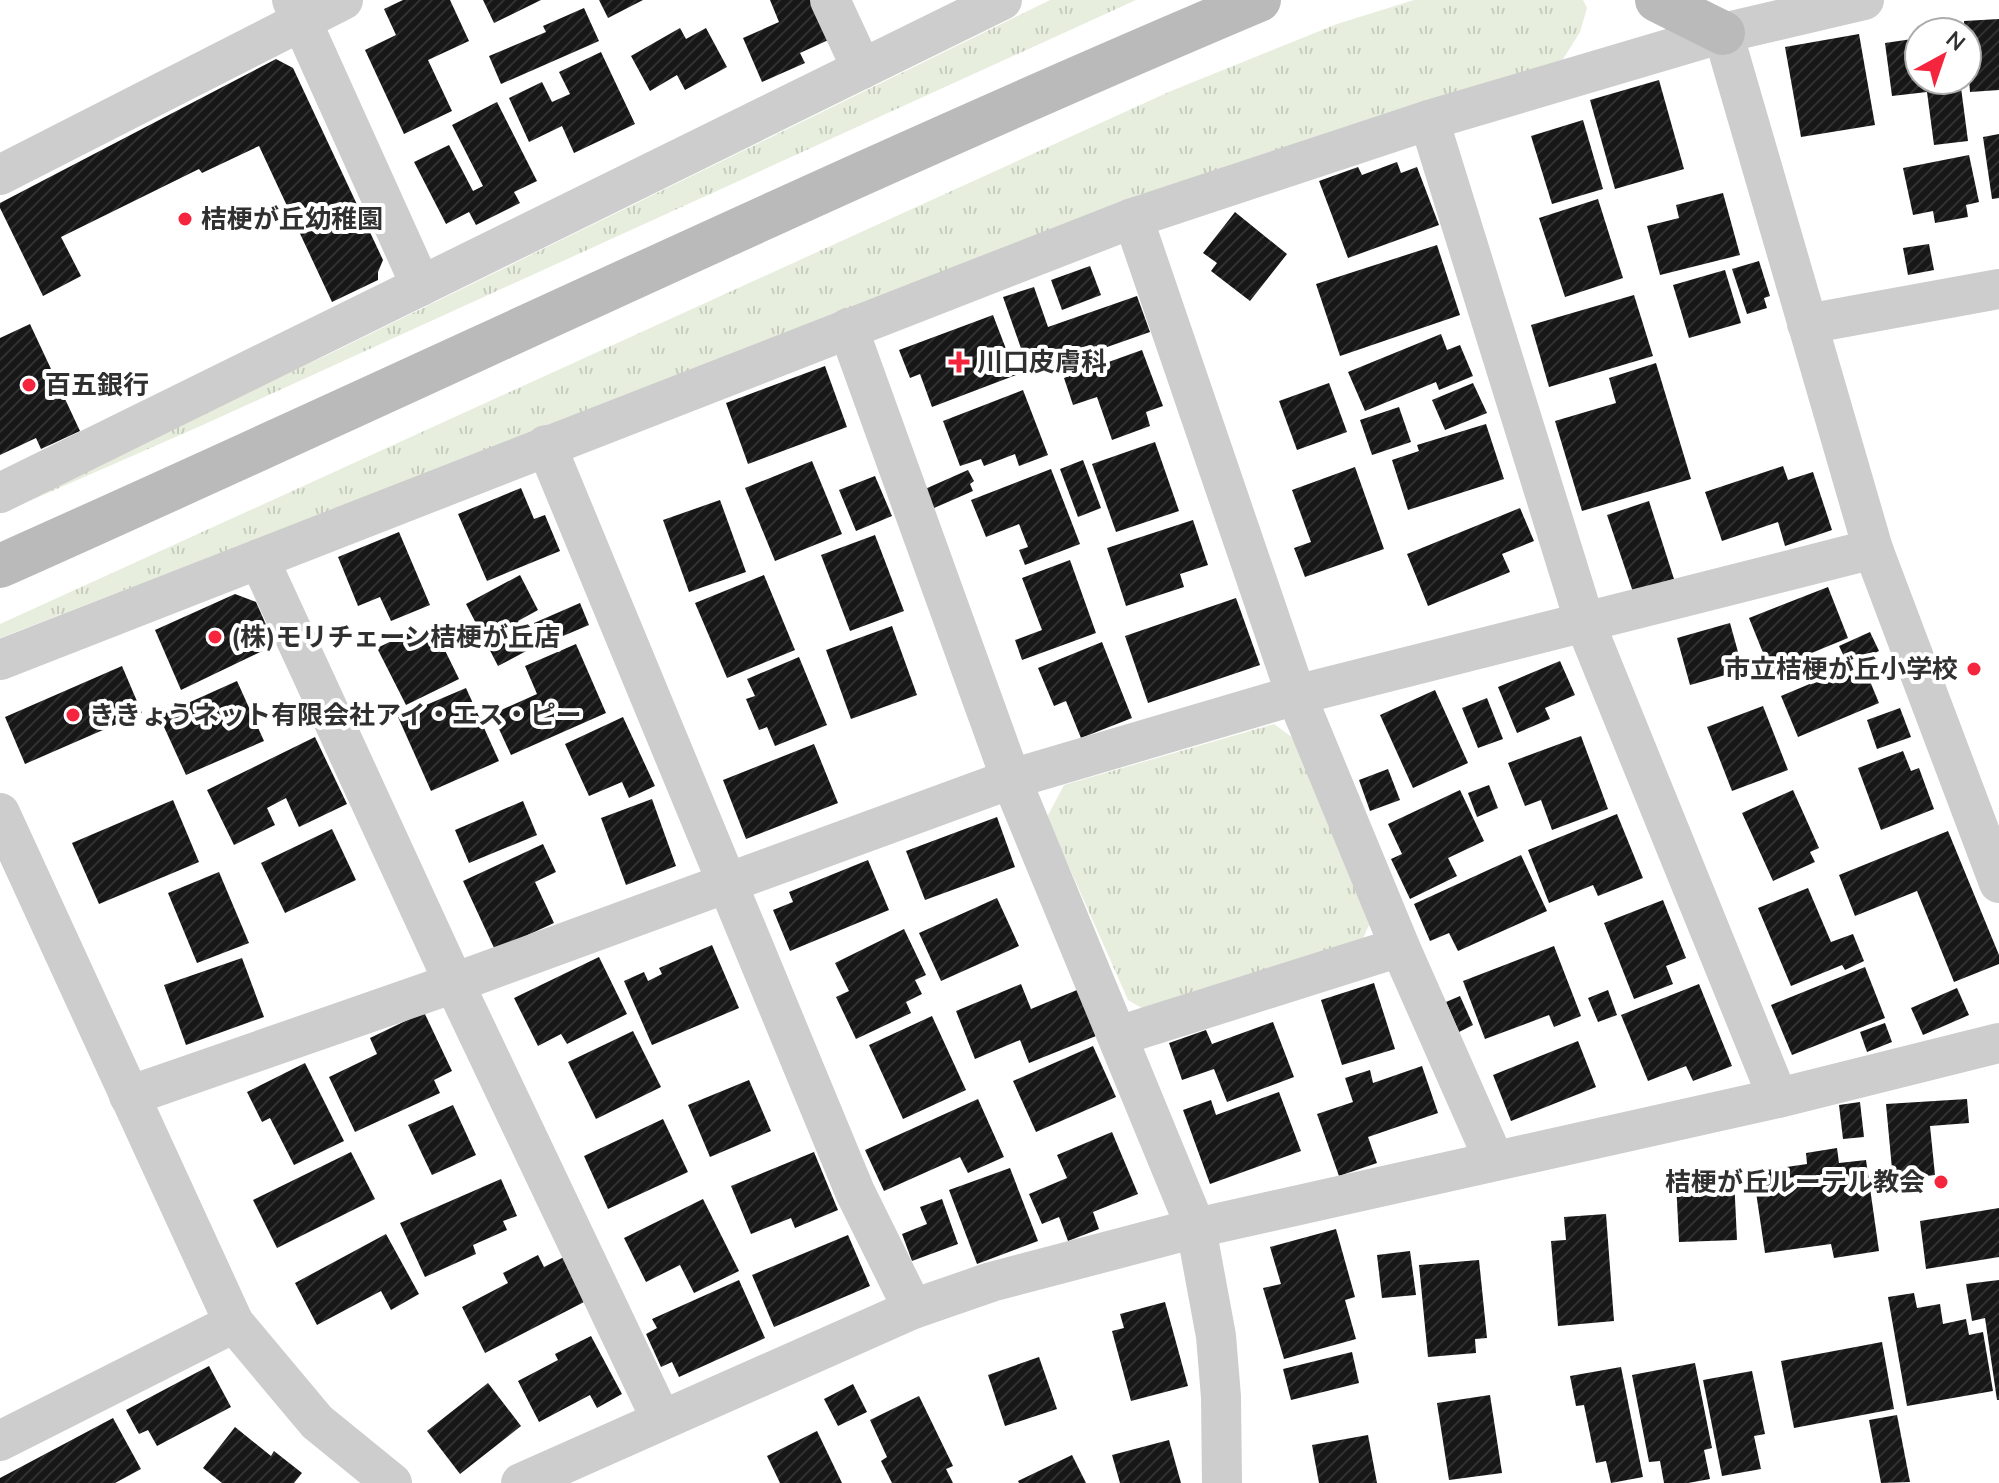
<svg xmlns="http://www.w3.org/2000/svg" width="1999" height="1483" viewBox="0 0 1999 1483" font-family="'Nunito Sans','Noto Sans JP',sans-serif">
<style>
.grass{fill:url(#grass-tufts)}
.building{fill:url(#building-hatch)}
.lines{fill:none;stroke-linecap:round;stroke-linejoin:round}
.street{stroke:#cdcdcd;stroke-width:40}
.secondary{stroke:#bababa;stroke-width:44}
.poi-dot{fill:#f4253d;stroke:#fff;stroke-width:3}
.labels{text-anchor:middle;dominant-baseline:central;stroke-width:8;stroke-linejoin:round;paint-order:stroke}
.poi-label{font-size:26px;font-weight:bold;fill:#303030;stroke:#fff;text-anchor:start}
</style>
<defs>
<pattern id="grass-tufts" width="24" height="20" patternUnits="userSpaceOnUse" patternTransform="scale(2)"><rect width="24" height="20" fill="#e7eedd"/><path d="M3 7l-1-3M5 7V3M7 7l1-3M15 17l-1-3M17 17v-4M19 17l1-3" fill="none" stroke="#c6ccbe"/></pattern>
<pattern id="building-hatch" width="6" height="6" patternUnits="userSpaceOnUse" patternTransform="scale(2)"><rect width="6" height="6" fill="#171717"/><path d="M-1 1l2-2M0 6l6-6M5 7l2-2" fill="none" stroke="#303030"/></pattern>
</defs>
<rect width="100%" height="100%" fill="#fff"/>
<!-- grass -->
<g class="grass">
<polygon points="1050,0 1136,0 205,424 0,514 203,412 325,356"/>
<polygon points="1414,0 1583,0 1587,8 1580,32 1560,64 1043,236 0,638 0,624 1171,91 1337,24"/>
<polygon points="1274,724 1293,738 1371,921 1359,947 1150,1013 1128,1000 1047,817 1064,785"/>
</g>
<!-- building -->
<g class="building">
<polygon points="403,0 450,0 469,41 428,60 452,111 404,134 365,50 396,35 384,9"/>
<polygon points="483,0 541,0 494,23"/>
<polygon points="599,0 643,0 608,18"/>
<polygon points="770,0 821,0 837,36 800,53 805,63 762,82 743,38 779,22"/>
<polygon points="584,8 599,41 501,84 489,56 546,32 543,26"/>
<polygon points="1999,19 1999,90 1970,92 1964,21"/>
<polygon points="680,28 686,39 706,28 727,67 685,90 677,75 650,91 631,56"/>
<polygon points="1859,34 1875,125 1801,137 1785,47"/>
<polygon points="1919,38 1919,80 1960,80 1968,141 1934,145 1927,92 1892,96 1885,43"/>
<polygon points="601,52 635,124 574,153 562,126 529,142 509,98 542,82 552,102 570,94 559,72"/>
<polygon points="276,59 293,68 383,260 378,272 378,280 332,302 259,146 202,173 199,169 61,237 81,276 43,296 0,208 0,203"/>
<polygon points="1659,80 1684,169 1615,189 1590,100"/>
<polygon points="497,102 537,181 514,192 520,203 476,225 469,212 446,224 414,162 449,145 473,191 483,186 452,125"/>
<polygon points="1583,120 1603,189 1552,204 1531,136"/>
<polygon points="1999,134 1999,198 1992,199 1983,137"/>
<polygon points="1969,155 1979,202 1966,205 1968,217 1935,223 1933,211 1913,215 1903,168"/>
<polygon points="1397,162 1401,173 1417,167 1439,225 1348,258 1319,181 1358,167 1362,175"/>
<polygon points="1723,193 1740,255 1660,275 1647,226 1679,218 1676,205"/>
<polygon points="1598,199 1623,278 1565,297 1539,218"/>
<polygon points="1235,212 1287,254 1250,301 1211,271 1217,263 1203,253"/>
<polygon points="1929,244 1934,270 1908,275 1903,248"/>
<polygon points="1437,245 1460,315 1340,356 1316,284"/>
<polygon points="1759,261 1770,296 1764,298 1767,308 1747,314 1732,269"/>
<polygon points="1090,266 1101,295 1062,310 1051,280"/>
<polygon points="1725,270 1741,323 1689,338 1673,285"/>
<polygon points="1034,287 1048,327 1137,296 1150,332 1030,374 1003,297"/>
<polygon points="1634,295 1653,356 1549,387 1531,325"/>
<polygon points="993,315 1016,375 932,407 920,374 910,378 899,350"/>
<polygon points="30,324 80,431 41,449 36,438 0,455 0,338"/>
<polygon points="1441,334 1447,350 1460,345 1473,376 1439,390 1436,382 1365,411 1348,372"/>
<polygon points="1142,350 1163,406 1146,412 1150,426 1112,440 1097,397 1073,405 1064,378"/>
<polygon points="1656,363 1691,479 1582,511 1555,421 1616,403 1609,378"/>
<polygon points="825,366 847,427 748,464 726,403"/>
<polygon points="1329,383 1347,432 1297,450 1279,401"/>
<polygon points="1473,383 1487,413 1445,430 1432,400"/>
<polygon points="1023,390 1048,455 1019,466 1015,454 984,466 981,459 960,466 943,421"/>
<polygon points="1399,407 1411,442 1372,455 1360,420"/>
<polygon points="1486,424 1504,479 1408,510 1392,460 1419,451 1417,445"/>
<polygon points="1155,442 1179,511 1116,532 1092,464"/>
<polygon points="1083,460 1101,508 1078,517 1060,469"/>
<polygon points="812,461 842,534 775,561 745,488"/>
<polygon points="1783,466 1788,480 1813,472 1832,530 1785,546 1778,522 1722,541 1705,492"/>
<polygon points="1355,467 1384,549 1305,577 1294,548 1311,542 1292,490"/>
<polygon points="1051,469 1080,544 1025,565 1019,550 1028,547 1019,524 986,537 971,500"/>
<polygon points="968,470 974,481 970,484 973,491 934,508 925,489"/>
<polygon points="875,476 892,516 856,531 839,490"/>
<polygon points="521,488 534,519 545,515 560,551 487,581 458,514"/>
<polygon points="720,500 746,572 689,592 663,520"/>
<polygon points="1649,501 1674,579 1633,592 1607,515"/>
<polygon points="1520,508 1534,541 1502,554 1510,572 1428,606 1407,554"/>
<polygon points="1193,520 1208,565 1180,574 1184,587 1126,606 1107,548"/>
<polygon points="399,532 430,605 391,621 380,597 358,606 338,557"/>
<polygon points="875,535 904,611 850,631 821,555"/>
<polygon points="1070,560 1096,633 1022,660 1015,640 1042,630 1022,578"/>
<polygon points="520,575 538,610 518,621 532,648 498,666 466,604"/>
<polygon points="764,575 795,650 727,678 695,603"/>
<polygon points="1828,587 1848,638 1770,670 1749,618"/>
<polygon points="235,594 256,602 275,645 181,690 155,630"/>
<polygon points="1236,598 1260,665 1148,703 1125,636"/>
<polygon points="580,603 589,625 544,644 534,623"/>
<polygon points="1730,623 1743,670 1690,685 1677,638"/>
<polygon points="892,626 917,695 851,719 826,650"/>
<polygon points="417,629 422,641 437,634 459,679 406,705 377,648"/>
<polygon points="1870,632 1879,651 1848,665 1839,646"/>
<polygon points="1102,642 1132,718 1081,738 1066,701 1054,706 1038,668"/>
<polygon points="576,644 606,713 511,755 492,714 537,694 525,666"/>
<polygon points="799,657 827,725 775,746 767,727 759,730 746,699 755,696 747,679"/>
<polygon points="1560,661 1575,695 1545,708 1550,719 1517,733 1498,687"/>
<polygon points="1862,662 1879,703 1798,737 1781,696"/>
<polygon points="122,666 142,713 25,764 5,717"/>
<polygon points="237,681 264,741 186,775 159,716"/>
<polygon points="466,688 499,761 431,791 398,717"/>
<polygon points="1435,690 1468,763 1413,788 1380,715"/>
<polygon points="1487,698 1503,739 1478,748 1462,708"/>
<polygon points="1763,706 1788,770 1732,791 1707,727"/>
<polygon points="1900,708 1911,737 1877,749 1867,720"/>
<polygon points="623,717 655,786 629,798 622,782 589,796 565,744"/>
<polygon points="1581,736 1608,809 1552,830 1541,800 1525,806 1508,763"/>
<polygon points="315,737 347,804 299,827 286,798 267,808 275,825 234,845 207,790"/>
<polygon points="814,744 838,803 746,839 723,780"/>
<polygon points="1903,751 1911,771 1919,768 1934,809 1881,830 1858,768"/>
<polygon points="1388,769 1400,800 1370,811 1359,780"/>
<polygon points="1489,785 1498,808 1477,817 1468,793"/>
<polygon points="1460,790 1484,841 1448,858 1457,876 1410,899 1391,859 1402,854 1388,824"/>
<polygon points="1793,790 1819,848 1810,852 1815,862 1773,881 1742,813"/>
<polygon points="652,799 676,866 626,885 601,818"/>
<polygon points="173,800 199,862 99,904 72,843"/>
<polygon points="523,801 537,835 469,863 455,830"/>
<polygon points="1617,814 1643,878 1598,896 1593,885 1549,903 1528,850"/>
<polygon points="997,817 1015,867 925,900 906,851"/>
<polygon points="332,829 356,880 285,913 261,863"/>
<polygon points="1948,831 1999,955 1999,964 1954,982 1917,891 1855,916 1839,875"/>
<polygon points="543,844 556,872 535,882 554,923 495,950 463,881"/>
<polygon points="1521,855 1547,911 1458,951 1449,933 1430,941 1414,904"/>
<polygon points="868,860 889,910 790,951 773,910 793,902 789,892"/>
<polygon points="219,872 249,943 197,963 168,893"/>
<polygon points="1808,888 1831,942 1853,934 1864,961 1845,970 1842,965 1791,986 1758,908"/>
<polygon points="997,898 1019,946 941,981 919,933"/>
<polygon points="1663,900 1686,958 1666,966 1673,984 1634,999 1604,923"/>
<polygon points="904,929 926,975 915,980 922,994 906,1002 911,1013 856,1039 836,997 849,991 835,963"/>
<polygon points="712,945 739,1008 652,1045 624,981 644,972 648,981 662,974 659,968"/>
<polygon points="1554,946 1581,1016 1554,1027 1549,1015 1485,1039 1463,981"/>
<polygon points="599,957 627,1014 567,1044 561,1034 538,1046 514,998"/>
<polygon points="242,958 264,1017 186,1045 164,985"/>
<polygon points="1865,967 1885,1018 1792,1055 1771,1005"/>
<polygon points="1374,983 1395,1049 1342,1065 1321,1000"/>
<polygon points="1021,984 1031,1009 1077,990 1096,1036 1029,1063 1020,1040 975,1059 956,1011"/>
<polygon points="1699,984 1732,1066 1693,1081 1686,1066 1648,1081 1621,1015"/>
<polygon points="1957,988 1969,1015 1923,1035 1911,1008"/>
<polygon points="1608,990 1617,1015 1598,1022 1588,998"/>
<polygon points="1460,996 1473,1025 1459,1032 1446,1002"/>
<polygon points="424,1012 452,1071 434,1080 440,1093 355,1132 329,1077 377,1054 370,1038"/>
<polygon points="932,1016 966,1090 903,1119 869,1045"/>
<polygon points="1273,1022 1294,1077 1227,1102 1214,1069 1182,1080 1169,1043 1206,1030 1212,1044"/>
<polygon points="1885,1023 1892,1042 1867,1052 1860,1032"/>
<polygon points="633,1031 661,1087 596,1119 568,1062"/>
<polygon points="1578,1041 1596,1087 1511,1121 1493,1075"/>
<polygon points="1093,1046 1116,1097 1036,1132 1013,1081"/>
<polygon points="305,1063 344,1141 294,1165 270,1118 262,1122 247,1092"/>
<polygon points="1422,1066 1438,1113 1368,1137 1377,1163 1339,1176 1317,1114 1353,1102 1345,1078 1370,1070 1373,1083"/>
<polygon points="749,1080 771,1131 710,1157 688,1105"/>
<polygon points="1279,1092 1301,1151 1210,1184 1183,1110 1211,1100 1216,1115"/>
<polygon points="978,1099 1004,1157 968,1173 960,1157 884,1191 865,1150"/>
<polygon points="1967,1099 1969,1123 1930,1126 1935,1175 1893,1180 1886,1104"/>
<polygon points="1860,1102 1864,1137 1843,1139 1839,1105"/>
<polygon points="453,1105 476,1155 432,1175 408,1125"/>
<polygon points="663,1119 688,1172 608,1209 584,1156"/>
<polygon points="1112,1132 1138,1194 1093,1212 1099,1229 1068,1241 1059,1217 1042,1224 1029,1194 1067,1178 1057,1155"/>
<polygon points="1837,1148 1839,1163 1866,1160 1879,1251 1834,1258 1831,1244 1765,1253 1753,1172 1807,1164 1806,1153"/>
<polygon points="351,1152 375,1199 277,1248 253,1200"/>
<polygon points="814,1152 838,1210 795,1228 791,1218 751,1234 731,1186"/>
<polygon points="1010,1168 1038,1241 977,1264 949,1190"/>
<polygon points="1734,1178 1737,1240 1679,1242 1676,1181"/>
<polygon points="501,1179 517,1216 503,1221 507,1230 473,1245 476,1254 425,1277 400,1223"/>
<polygon points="703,1199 739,1271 694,1293 680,1265 646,1282 624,1238"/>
<polygon points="942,1199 958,1244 912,1261 902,1234 927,1224 920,1207"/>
<polygon points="1999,1208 1999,1257 1926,1269 1920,1221"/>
<polygon points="1606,1214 1614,1321 1558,1326 1551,1241 1566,1240 1564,1217"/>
<polygon points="1336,1229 1355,1297 1345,1300 1356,1339 1284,1359 1263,1288 1281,1284 1270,1247"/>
<polygon points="386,1234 419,1294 391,1310 381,1291 317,1325 295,1283"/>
<polygon points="848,1235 870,1286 774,1327 752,1275"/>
<polygon points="1410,1251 1416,1295 1382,1298 1377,1255"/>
<polygon points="538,1255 544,1267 564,1257 586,1301 485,1353 462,1307 508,1283 503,1273"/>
<polygon points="1479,1260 1487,1338 1475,1339 1476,1353 1428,1357 1419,1265"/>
<polygon points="739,1280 765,1338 679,1377 672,1362 661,1367 646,1334 657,1328 652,1319"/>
<polygon points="1999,1280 1999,1400 1997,1400 1985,1318 1972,1321 1966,1284"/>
<polygon points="1914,1293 1917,1308 1940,1304 1943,1324 1966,1319 1969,1335 1983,1332 1993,1391 1907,1406 1888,1297"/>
<polygon points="1165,1302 1188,1386 1131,1401 1112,1331 1124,1328 1120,1314"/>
<polygon points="591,1336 622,1394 597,1408 590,1395 539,1422 518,1381 558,1360 555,1354"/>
<polygon points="1882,1342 1894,1409 1794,1428 1781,1361"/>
<polygon points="1352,1352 1359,1383 1291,1400 1283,1369"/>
<polygon points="1039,1357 1057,1409 1005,1426 988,1375"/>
<polygon points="1695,1363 1712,1448 1704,1450 1710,1479 1688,1483 1664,1483 1660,1461 1649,1462 1632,1375"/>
<polygon points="209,1366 231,1407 157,1446 148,1430 139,1434 126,1410"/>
<polygon points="1621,1367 1643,1477 1611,1483 1606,1461 1596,1463 1584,1405 1576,1406 1570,1376"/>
<polygon points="1752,1371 1765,1434 1754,1436 1761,1469 1722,1476 1703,1380"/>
<polygon points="488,1383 521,1426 460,1474 427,1431"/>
<polygon points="853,1384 867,1412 838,1426 824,1399"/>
<polygon points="1490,1395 1502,1473 1449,1480 1437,1403"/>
<polygon points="919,1396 953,1466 946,1469 953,1483 892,1483 881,1461 887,1457 870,1420"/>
<polygon points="1897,1415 1910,1482 1881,1483 1869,1420"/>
<polygon points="113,1418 141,1469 115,1483 0,1483 0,1478"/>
<polygon points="235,1427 271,1456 274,1451 302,1473 294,1483 222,1483 203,1468"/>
<polygon points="817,1431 842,1483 780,1483 767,1456"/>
<polygon points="1368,1435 1377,1483 1319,1483 1312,1445"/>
<polygon points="1169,1440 1181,1483 1120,1483 1112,1455"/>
<polygon points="1072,1455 1086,1483 1019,1483 1018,1481"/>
</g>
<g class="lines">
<!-- street -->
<g class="street">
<polyline points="292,0 421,286"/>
<polyline points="830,0 862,69"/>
<polyline points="1723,33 1873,549 1999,883"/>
<polyline points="1429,120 1585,623 1778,1098"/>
<polyline points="0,175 343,0"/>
<polyline points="1133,218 1296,695 1400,947 1494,1160"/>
<polyline points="1807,324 1999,289"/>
<polyline points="848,328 1011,779 1196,1228 1216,1336 1221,1397 1222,1483"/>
<polyline points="546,445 855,1192 913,1309"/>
<polyline points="0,493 1002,0"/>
<polyline points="259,559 454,983 661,1419"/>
<polyline points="0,660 1133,218 1429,120 1723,33 1864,0"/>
<polyline points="0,813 234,1323 317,1422 392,1483"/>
<polyline points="1118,1036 1400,947"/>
<polyline points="129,1096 454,983 1011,779 1296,695 1873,549"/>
<polyline points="0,1441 234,1323"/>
<polyline points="521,1483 913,1309 991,1282 1196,1228 1778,1098 1999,1043"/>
</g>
<!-- secondary -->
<g class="secondary">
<polyline points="1657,0 1723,33"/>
<path d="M0,566C420,379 835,179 1259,0"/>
</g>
</g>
<!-- markers -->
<g class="poi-dot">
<circle cx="185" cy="219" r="8"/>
<path d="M955 350h8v8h8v8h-8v8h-8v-8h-8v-8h8z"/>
<circle cx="29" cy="385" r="8"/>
<circle cx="215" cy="637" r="8"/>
<circle cx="1974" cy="669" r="8"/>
<circle cx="73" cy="715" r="8"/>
<circle cx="1941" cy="1182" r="8"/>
</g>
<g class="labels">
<!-- poi labels -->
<g class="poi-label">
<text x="201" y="219">桔梗が丘幼稚園</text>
<text x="977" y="362">川口皮膚科</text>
<text x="45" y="385">百五銀行</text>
<text x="231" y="637">(株)モリチェーン桔梗が丘店</text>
<text x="1958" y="669" text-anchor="end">市立桔梗が丘小学校</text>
<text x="89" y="715">ききょうネット有限会社アイ・エス・ピー</text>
<text x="1925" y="1182" text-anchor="end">桔梗が丘ルーテル教会</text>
</g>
</g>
<!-- north arrow -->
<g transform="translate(1943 56) rotate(40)"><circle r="38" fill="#ffffff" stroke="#acacac" stroke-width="2"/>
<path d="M0-6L14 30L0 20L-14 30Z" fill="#f4253d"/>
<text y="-12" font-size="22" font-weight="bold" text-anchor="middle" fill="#303030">N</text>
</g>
</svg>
